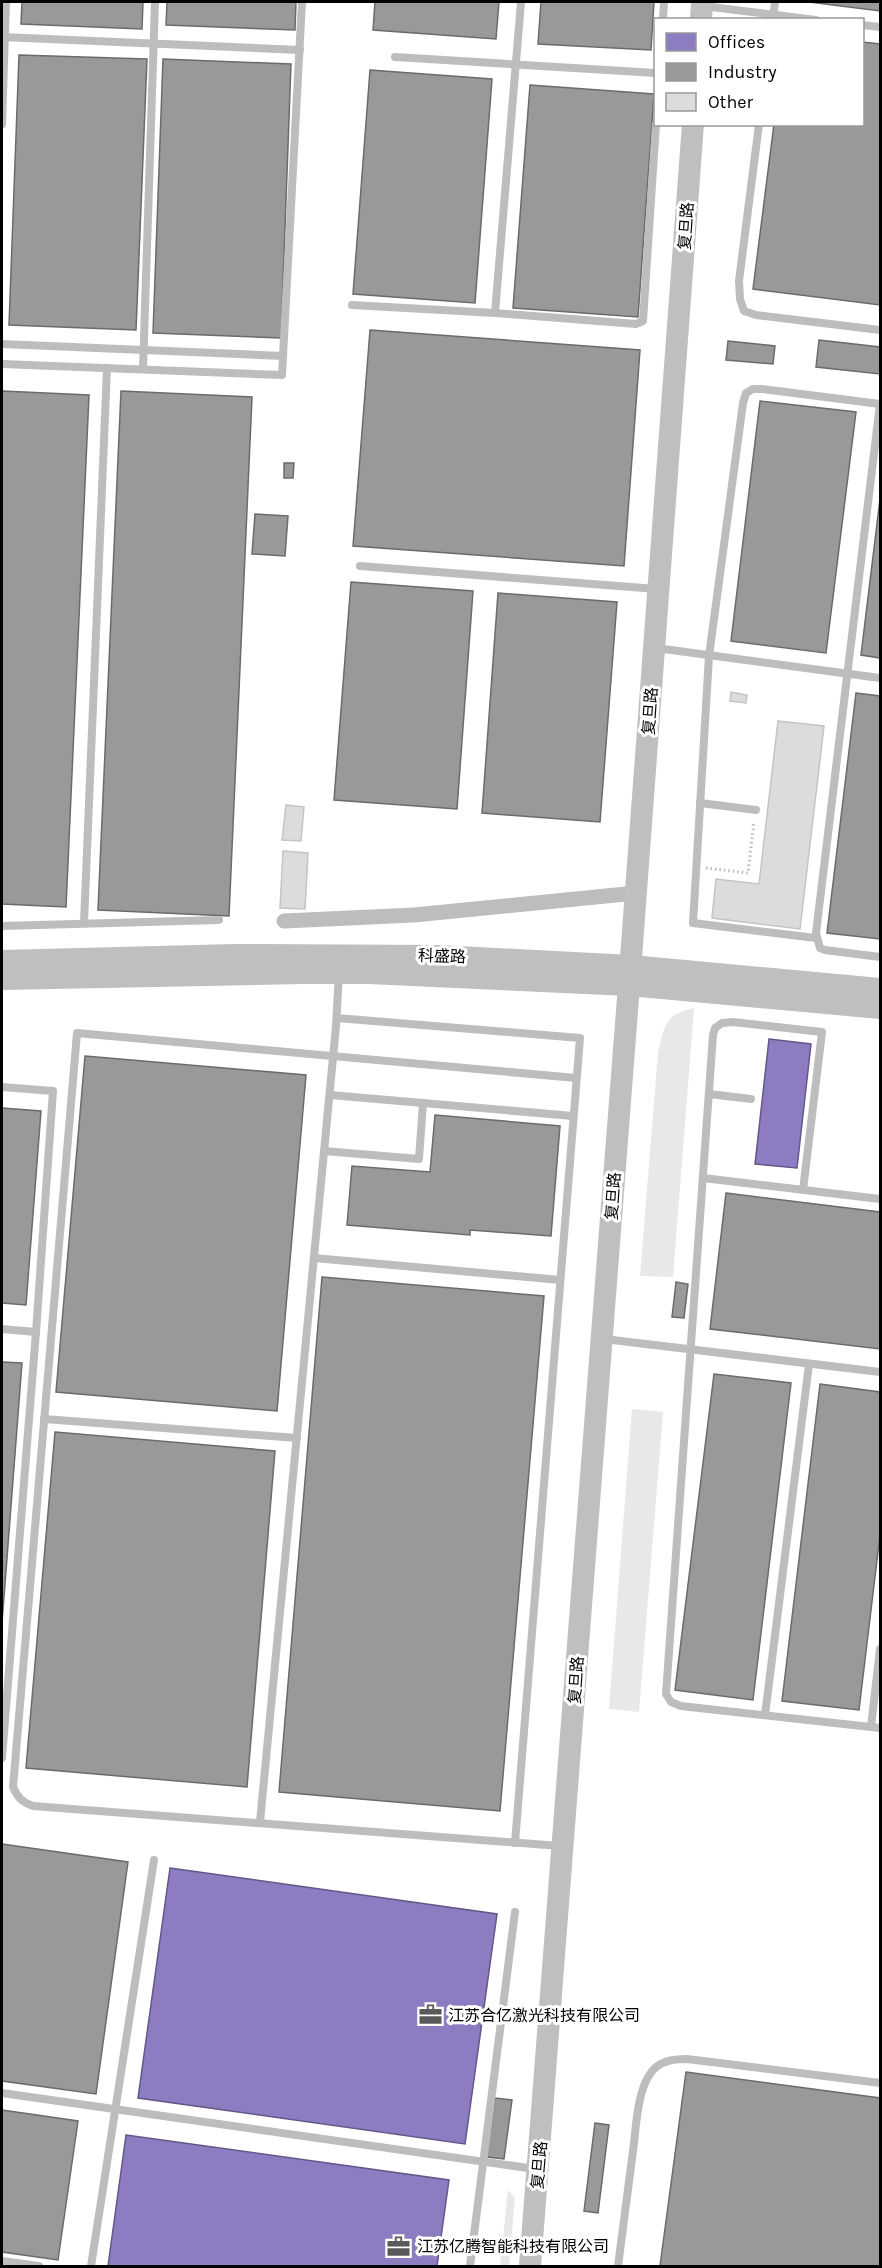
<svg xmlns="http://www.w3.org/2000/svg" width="882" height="2268" viewBox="0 0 882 2268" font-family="Karla,'Noto Sans SC',sans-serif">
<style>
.green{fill:#e8e8e8}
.offices{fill:#8e7cc3;stroke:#635788;stroke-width:1.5}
.industry{fill:#999;stroke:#6b6b6b;stroke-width:1.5}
.building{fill:#dcdcdc;stroke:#c4c4c4;stroke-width:1.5}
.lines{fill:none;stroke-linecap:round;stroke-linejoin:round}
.path{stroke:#b8b8b8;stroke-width:3;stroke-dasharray:1.5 3;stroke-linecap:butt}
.lane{stroke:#bdbdbd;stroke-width:8}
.street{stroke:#bdbdbd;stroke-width:15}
.secondary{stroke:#bfbfbf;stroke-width:22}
.labels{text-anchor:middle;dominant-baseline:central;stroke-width:6;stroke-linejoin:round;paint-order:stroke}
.street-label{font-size:16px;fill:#000;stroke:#fff}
.poi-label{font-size:16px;fill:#000;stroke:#fff;text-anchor:start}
</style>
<rect width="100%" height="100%" fill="#fff"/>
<!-- green -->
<g class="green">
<path d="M694,1008L673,1277L640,1276L658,1053C664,1026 665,1014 694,1008Z"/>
<polygon points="632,1409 663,1412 639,1712 609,1709"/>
<polygon points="508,2190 515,2198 509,2266 500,2266"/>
</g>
<!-- offices -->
<g class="offices">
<polygon points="769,1039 811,1044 797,1168 755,1164"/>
<polygon points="170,1868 497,1914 465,2144 138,2098"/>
<polygon points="126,2135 449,2180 437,2266 108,2266"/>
</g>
<!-- industry -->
<g class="industry">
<polygon points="22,2 143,2 142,29 21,24"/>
<polygon points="167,2 296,2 295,30 166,25"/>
<polygon points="375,2 499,2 496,39 373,30"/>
<polygon points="541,2 654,2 651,50 538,44"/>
<polygon points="809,2 880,2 880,11"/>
<polygon points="862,42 880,44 880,305 753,289 774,124 862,124"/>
<polygon points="19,55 147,59 136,330 9,325"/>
<polygon points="163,59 291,64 281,338 153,333"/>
<polygon points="370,70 492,79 475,303 353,294"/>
<polygon points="530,85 654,94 638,317 513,308"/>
<polygon points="370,330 640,350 624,566 353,546"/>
<polygon points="819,340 880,347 880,374 816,367"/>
<polygon points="728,341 775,346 773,364 726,360"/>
<polygon points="2,391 89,395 66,907 2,904"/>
<polygon points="121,391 252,397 229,916 98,910"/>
<polygon points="760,401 856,412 826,653 731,641"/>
<polygon points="284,463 294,463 293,478 284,478"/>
<polygon points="880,499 880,658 861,655"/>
<polygon points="255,514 288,516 285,556 252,554"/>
<polygon points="351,582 473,591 457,809 334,800"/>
<polygon points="498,593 617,602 600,822 482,813"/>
<polygon points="856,693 880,696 880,939 827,933"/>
<polygon points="85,1056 306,1075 277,1411 56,1392"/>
<polygon points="2,1108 41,1111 26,1305 2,1303"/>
<polygon points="435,1115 560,1126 551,1236 470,1230 470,1235 347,1225 352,1166 430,1172"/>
<polygon points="726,1193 880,1212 880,1349 710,1329"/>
<polygon points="322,1277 544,1296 500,1811 279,1792"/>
<polygon points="676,1282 688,1284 684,1318 672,1317"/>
<polygon points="2,1362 22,1363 2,1623"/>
<polygon points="714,1374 791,1383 753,1700 675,1690"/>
<polygon points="820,1384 880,1392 880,1535 859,1710 782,1701"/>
<polygon points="55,1432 275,1451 247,1787 26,1768"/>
<polygon points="2,1844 128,1862 96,2094 2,2081"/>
<polygon points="686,2072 880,2098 880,2266 660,2266"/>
<polygon points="495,2098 512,2100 504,2159 487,2157"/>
<polygon points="2,2110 78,2121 58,2260 2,2252"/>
<polygon points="595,2123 609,2125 598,2213 584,2211"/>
</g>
<!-- building -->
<g class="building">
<polygon points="731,692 747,695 746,703 730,701"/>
<polygon points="778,721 824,726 800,929 712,918 716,879 759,884"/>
<polygon points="286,805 304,807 301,841 282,840"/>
<polygon points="283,851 308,853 305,909 280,908"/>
</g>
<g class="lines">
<!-- path -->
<polyline class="path" points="706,868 748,873 754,821"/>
<!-- lane -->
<g class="lane">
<polyline points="703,6 816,20"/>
<polyline points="773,18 775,2"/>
<polyline points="663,20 664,2"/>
<polyline points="862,25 880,27"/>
<polyline points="2,37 300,50"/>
<polyline points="395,57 656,73"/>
<polyline points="2,124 6,2"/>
<polyline points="759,124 739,281 740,299 744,311 756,315 880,330"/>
<polyline points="352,305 495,313 636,324 643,321 656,124"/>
<polyline points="495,313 521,2"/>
<polyline points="2,344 283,356 282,375 2,364"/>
<polyline points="283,356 302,2"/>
<polyline points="143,369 155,2"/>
<polyline points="880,404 816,933 820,948 825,950 880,957"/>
<polyline points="360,566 657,589"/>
<polyline points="656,648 880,678"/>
<polyline points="700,803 756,810"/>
<polyline points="84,923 107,368"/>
<polyline points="2,926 219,920"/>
<polyline points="816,938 693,923 709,656 743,403 746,393 753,389 762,389 880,404"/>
<polyline points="337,1018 580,1038 515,1843"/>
<polyline points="2,1087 53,1091 36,1332 2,1329"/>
<polyline points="709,1094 751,1099"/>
<polyline points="330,1095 573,1116"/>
<polyline points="324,1151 419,1159 423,1103"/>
<polyline points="703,1178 880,1199"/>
<polyline points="803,1190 822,1032 733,1022 722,1023 715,1028 713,1035 666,1694 671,1702 681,1706 880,1728"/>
<polyline points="314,1258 560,1280"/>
<polyline points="604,1339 880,1372"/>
<polyline points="44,1419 297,1438"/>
<polyline points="765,1715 809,1364"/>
<polyline points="871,1727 880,1649"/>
<polyline points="2,1758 36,1332"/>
<polyline points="260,1822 336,1026 339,974"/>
<path d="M560,1846L33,1806C22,1802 18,1798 13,1787L77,1033L576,1078"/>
<polyline points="2,2093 535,2169"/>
<polyline points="2,2261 39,2266"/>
<polyline points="91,2266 154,1860"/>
<polyline points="470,2266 515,1912"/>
<path d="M618,2266C623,2228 628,2189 633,2151C636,2129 637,2092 650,2074C658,2061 673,2059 687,2059L880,2083"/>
</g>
<!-- street -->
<polyline class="street" points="284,921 414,915 636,893"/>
<!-- secondary -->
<g class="secondary">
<polyline points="701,20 702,2"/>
<polyline points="2,961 235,955 439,956 631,966 880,989"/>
<polyline points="2,979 304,973 369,973 629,985 880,1008"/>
<polyline points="530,2266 629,985 693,124"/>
</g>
</g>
<!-- icons -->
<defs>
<symbol id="office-bare" viewBox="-9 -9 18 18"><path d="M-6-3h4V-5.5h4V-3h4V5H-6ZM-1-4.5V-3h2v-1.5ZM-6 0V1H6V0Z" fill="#595959" stroke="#fff" stroke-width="2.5" paint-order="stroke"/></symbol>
</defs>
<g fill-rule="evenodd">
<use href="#office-bare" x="414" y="1998" width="33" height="33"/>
<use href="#office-bare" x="382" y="2230" width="33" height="33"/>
</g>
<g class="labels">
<!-- street labels -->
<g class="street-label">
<text transform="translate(686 226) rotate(-86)">复旦路</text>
<text transform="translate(650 711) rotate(-86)">复旦路</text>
<text transform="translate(442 956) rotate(2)">科盛路</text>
<text transform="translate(613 1196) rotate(-86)">复旦路</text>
<text transform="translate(576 1680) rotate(-86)">复旦路</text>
<text transform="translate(539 2165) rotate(-85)">复旦路</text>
</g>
<!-- poi labels -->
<g class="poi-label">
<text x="448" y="2015">江苏合亿激光科技有限公司</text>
<text x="417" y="2246">江苏亿腾智能科技有限公司</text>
</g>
</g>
<!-- border -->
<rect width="882" height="2268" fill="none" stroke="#000000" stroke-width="6"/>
<!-- legend -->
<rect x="654" y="18" width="210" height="108" fill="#ffffff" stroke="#999999" stroke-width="1.5"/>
<rect x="666" y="33" width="30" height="18" fill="#8e7cc3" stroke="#999999" stroke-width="1.5"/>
<text x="708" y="48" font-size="18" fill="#000000">Offices</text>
<rect x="666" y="63" width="30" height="18" fill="#999999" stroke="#999999" stroke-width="1.5"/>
<text x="708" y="78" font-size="18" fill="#000000">Industry</text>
<rect x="666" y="93" width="30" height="18" fill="#dcdcdc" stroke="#999999" stroke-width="1.5"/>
<text x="708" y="108" font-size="18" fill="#000000">Other</text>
</svg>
